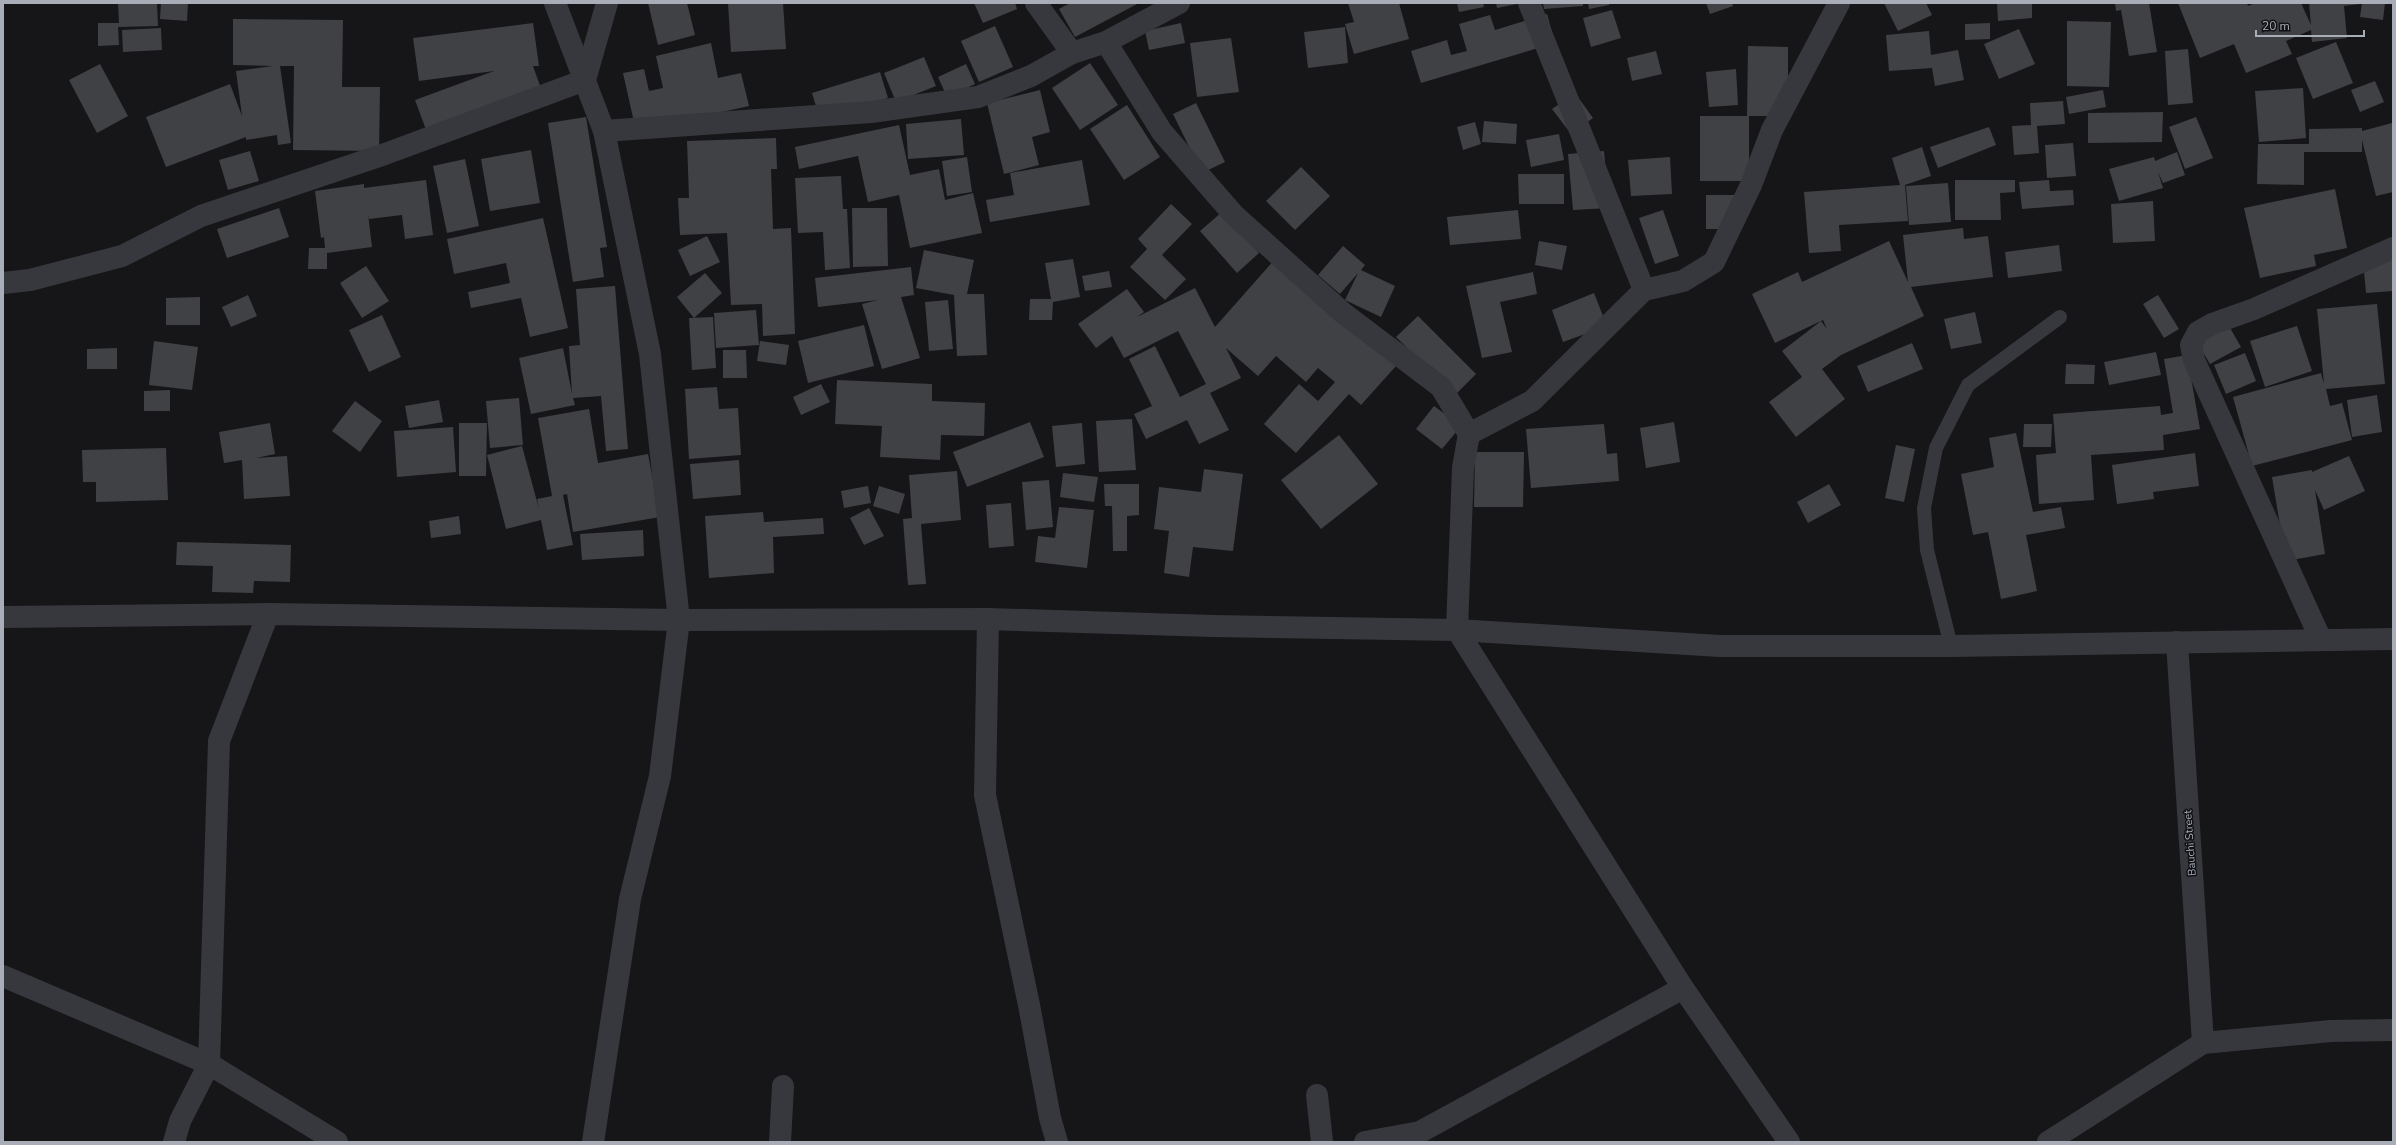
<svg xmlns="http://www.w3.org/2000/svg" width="2396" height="1145" viewBox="0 0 2396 1145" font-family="'Nunito Sans',sans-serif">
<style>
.building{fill:#404145}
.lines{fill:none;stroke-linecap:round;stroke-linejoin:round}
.service{stroke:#37383d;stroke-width:14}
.minor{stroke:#37383d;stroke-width:22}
.tertiary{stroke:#37383d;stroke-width:22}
.labels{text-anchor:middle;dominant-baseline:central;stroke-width:3;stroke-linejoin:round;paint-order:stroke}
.street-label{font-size:11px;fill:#a8adb8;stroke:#111113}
</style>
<rect width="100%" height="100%" fill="#161618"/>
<!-- building -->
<g class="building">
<polygon points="118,3 157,3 158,26 118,27 119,45 98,46 98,23 119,23"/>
<polygon points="161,3 188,3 187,21 160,19"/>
<polygon points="648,3 687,3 695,35 658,45"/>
<polygon points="728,3 783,3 786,49 731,52"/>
<polygon points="974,3 1015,3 1017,9 983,23"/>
<polygon points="1070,3 1139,3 1075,37 1059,9"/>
<polygon points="1348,3 1399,3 1409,39 1354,54 1345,24 1354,22"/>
<polygon points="1457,3 1483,3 1484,7 1459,12"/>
<polygon points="1496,3 1517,3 1517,4 1497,8"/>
<polygon points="1543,3 1583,3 1583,6 1544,9"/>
<polygon points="1588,3 1609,3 1609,5 1589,9"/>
<polygon points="1706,3 1732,3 1733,6 1710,14"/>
<polygon points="1884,3 1926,3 1932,15 1898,31"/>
<polygon points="1997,3 2032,3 2032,18 1998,21"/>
<polygon points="2115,3 2149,3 2157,52 2129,56 2121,10 2116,11"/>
<polygon points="2178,3 2247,3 2248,6 2255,3 2301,3 2311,25 2309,3 2360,4 2344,6 2347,38 2312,42 2311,30 2286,41 2292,54 2246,73 2234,44 2200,58"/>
<polygon points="2362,3 2385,3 2383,20 2360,17"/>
<polygon points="1612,10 1621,38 1591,47 1583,18"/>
<polygon points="1547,14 1555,43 1421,83 1411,51 1447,40 1451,55 1467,51 1459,24 1490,15 1495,30"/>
<polygon points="233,19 343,20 342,87 380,87 379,151 293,150 294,66 280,66 291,143 278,145 277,135 246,140 246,137 166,167 146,117 230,84 242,116 236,71 273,66 233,65"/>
<polygon points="2067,21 2111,22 2109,87 2067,86"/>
<polygon points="533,23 539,66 533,66 543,94 428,135 415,100 494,71 419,81 413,38"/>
<polygon points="1181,23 1185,43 1149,50 1145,31"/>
<polygon points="1990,23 1990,39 1965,40 1965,24"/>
<polygon points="995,26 1013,67 979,82 961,41"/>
<polygon points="1345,27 1348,63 1308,68 1304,32"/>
<polygon points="161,28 162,50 123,52 122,30"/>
<polygon points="2019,29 2035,64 1999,79 1984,44"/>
<polygon points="1929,31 1931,55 1958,50 1964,80 1935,86 1932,68 1889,71 1886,35"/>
<polygon points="1231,38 1239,92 1197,97 1190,43"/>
<polygon points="2336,42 2353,83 2313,99 2296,58"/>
<polygon points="711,43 718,78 741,73 749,106 636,131 623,73 644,69 649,91 663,88 656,56"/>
<polygon points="1748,46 1788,47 1788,116 1749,116 1749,181 1700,181 1700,116 1747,116"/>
<polygon points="2188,49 2193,103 2168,105 2165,51"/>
<polygon points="1656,51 1662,74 1632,81 1627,58"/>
<polygon points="924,57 936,86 896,102 884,73"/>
<polygon points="1090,63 1118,105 1080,130 1052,88"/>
<polygon points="100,64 128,116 97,133 69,80"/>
<polygon points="966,64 975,84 947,97 938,77"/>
<polygon points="1736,69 1738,105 1709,107 1706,72"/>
<polygon points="880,72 888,98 820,119 812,93"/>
<polygon points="2375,81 2384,102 2360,112 2351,90"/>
<polygon points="2303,88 2306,138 2259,142 2255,91"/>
<polygon points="1040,90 1050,132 1032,137 1039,165 1004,174 987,103"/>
<polygon points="2103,90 2106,107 2069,114 2066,97"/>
<polygon points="1575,93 1593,118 1571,134 1552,109"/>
<polygon points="2063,101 2065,124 2037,126 2039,153 2014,155 2012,126 2031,125 2030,103"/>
<polygon points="1196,103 1225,162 1202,173 1173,114"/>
<polygon points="1127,105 1160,157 1124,180 1090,129"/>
<polygon points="2163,112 2162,142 2088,143 2088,113"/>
<polygon points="586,117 607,247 600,248 604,277 573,282 548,123"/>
<polygon points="2196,117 2213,158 2185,169 2169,127"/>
<polygon points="961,119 964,155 908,159 906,124"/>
<polygon points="1484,121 1517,124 1516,144 1482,142"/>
<polygon points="1475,122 1481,144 1463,150 1457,127"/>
<polygon points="2392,123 2393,192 2376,196 2362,140 2362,152 2304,152 2304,185 2257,184 2258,144 2309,144 2309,129 2362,128 2362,131"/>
<polygon points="899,125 910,175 939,169 945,200 973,193 982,233 910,248 899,195 868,202 858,156 799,169 795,147"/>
<polygon points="1989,127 1996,145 1938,168 1930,147"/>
<polygon points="1559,134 1564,160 1531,167 1526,140"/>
<polygon points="776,138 777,169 771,169 773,229 791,228 795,334 763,336 762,304 731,305 727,233 680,235 678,198 689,198 687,141"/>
<polygon points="2073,143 2076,176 2047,178 2045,145"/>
<polygon points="1922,147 1931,176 1905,185 1908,221 1839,225 1841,251 1809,253 1804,192 1900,185 1892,158"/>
<polygon points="531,150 540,203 490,211 481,159"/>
<polygon points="250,151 259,181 228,190 219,160"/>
<polygon points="1604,151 1609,208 1573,210 1568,154"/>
<polygon points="2177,152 2185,175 2163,183 2158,172 2163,188 2119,201 2109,169 2154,157 2155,161"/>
<polygon points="967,157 972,192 947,196 942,161"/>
<polygon points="1670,157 1672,194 1631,196 1628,160"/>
<polygon points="465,159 479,226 447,233 433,166"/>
<polygon points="1082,160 1090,205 990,222 986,200 1014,195 1010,173"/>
<polygon points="1301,167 1330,196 1295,230 1266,201"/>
<polygon points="1518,174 1564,174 1564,204 1519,204"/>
<polygon points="841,176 843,209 847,209 850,268 825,270 823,232 798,233 795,178"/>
<polygon points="426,180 433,235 405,239 402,215 369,219 368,214 372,247 327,253 327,269 308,269 309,248 325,248 324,237 321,238 315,191 364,184 364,188"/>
<polygon points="1955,180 2015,180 2015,192 2000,193 2001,220 1955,220"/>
<polygon points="2049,180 2050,191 2073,190 2074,205 2022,209 2019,182"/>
<polygon points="1948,183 1951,222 1909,225 1906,186"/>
<polygon points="2335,189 2347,248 2314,255 2316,266 2260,278 2244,208"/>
<rect x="1706" y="195" width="29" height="34"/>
<polygon points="2153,201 2155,241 2113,243 2111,204"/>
<polygon points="1171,204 1192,224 1162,255 1186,279 1165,300 1130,267 1147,249 1138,239"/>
<polygon points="279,208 289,237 227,258 217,229"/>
<polygon points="852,208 887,208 888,266 853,267"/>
<polygon points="1518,210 1521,239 1450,245 1447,217"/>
<polygon points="1663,210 1679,256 1655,264 1639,218"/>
<polygon points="1222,212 1259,253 1237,273 1200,231"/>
<polygon points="543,218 568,328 530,337 521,298 471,308 468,292 510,283 506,263 454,274 447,239"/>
<polygon points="1963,228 1964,239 1988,236 1993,277 1911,287 1924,316 1841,355 1822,369 1845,399 1796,437 1769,402 1802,377 1782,351 1821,321 1827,329 1823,320 1775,343 1752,294 1798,272 1802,282 1889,241 1908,282 1903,235"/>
<polygon points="707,236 720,262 690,276 678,250"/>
<polygon points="1539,241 1567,246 1562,270 1535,265"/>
<polygon points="2059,245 2062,271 2008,278 2005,252"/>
<polygon points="1343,246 1365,265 1361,270 1395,286 1381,317 1345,300 1358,273 1340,294 1318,275"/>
<polygon points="924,250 974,260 967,294 984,294 987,355 957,356 954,295 916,288"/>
<polygon points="1073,259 1080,297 1053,302 1052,320 1029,320 1030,299 1051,299 1045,263"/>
<polygon points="1275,259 1396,366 1361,405 1349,394 1296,453 1264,424 1299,384 1318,401 1335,382 1318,368 1306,382 1276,356 1258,376 1226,348 1241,378 1210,393 1229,430 1199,444 1187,420 1146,439 1134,414 1152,406 1129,359 1155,346 1180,397 1206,384 1178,331 1124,358 1112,336 1096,348 1078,324 1127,289 1144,312 1137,317 1195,288 1215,327"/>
<polygon points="2393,259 2393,291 2366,293 2363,261"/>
<polygon points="366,266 389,301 362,318 340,283"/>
<polygon points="911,267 914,295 901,297 920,358 882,369 862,304 878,300 818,307 815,278"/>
<polygon points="1109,271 1112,287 1085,291 1082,276"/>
<polygon points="1533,272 1537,294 1500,302 1512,352 1482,358 1466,286"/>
<polygon points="705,273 722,293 694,318 677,297"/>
<polygon points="615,286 628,449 606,451 601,396 573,398 575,405 531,414 519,358 563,348 572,394 569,346 580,345 576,289"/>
<polygon points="1594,293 1607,326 1563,342 1552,310"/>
<polygon points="248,295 257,316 231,327 222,307"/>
<polygon points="2158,295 2179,329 2164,338 2143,304"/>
<polygon points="200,297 200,325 166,325 166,298"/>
<polygon points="948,300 953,349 929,351 925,302"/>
<polygon points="2377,304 2385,384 2326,389 2330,406 2342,403 2352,440 2252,466 2233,397 2321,373 2324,384 2317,309"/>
<polygon points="756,310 759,345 716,348 714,313"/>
<polygon points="1975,312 1982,343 1951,349 1944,319"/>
<polygon points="382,315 401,357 369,372 349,330"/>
<polygon points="1418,316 1476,374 1455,395 1396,337"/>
<polygon points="713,317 716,368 692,370 689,318"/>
<polygon points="864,325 874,366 808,383 798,341"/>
<polygon points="2229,326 2241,347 2210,364 2198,344"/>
<polygon points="2297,326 2312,371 2265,387 2250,341"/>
<polygon points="154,341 198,347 192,390 149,385"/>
<polygon points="760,341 789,345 786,365 757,361"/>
<polygon points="1912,343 1923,369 1868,392 1857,366"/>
<polygon points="117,348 117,369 87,369 87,349"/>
<polygon points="723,350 746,350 747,378 723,378"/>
<polygon points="2156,352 2161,375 2109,385 2104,362"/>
<polygon points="2245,353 2256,381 2226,394 2214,365"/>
<polygon points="2187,355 2200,429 2163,435 2164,450 2091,455 2094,500 2039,504 2036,455 2056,453 2053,414 2160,406 2161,415 2173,413 2164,359"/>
<polygon points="2066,364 2095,365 2094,384 2065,384"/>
<polygon points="837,380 932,384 932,401 985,403 984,436 941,435 940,460 880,457 882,426 835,424"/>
<polygon points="821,384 830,402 801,415 793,397"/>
<polygon points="717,387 719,409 738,408 741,455 689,459 685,389"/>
<polygon points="170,390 170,411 144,411 144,391"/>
<polygon points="2377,395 2382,432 2352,437 2347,400"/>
<polygon points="519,398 523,445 490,448 486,401"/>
<polygon points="439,400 443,422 409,428 405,406"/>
<polygon points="355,401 382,421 360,452 332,431"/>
<polygon points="1434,406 1461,426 1442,449 1416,429"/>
<polygon points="589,409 598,463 648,454 660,517 573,532 567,494 563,495 573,545 547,550 541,520 506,529 487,455 522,446 539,509 537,499 552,496 538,418"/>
<polygon points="1132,419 1136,470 1099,472 1096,421"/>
<polygon points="1030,422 1044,457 967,487 953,452"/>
<polygon points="1674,422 1680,462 1646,468 1640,428"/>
<polygon points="270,423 275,454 256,458 287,456 290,496 244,499 242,460 224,463 219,432"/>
<polygon points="459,423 487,423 486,476 459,476"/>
<polygon points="1082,423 1085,464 1056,467 1052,426"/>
<polygon points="1604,424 1607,454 1617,453 1619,481 1531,488 1526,429"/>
<polygon points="2024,424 2052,424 2051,447 2023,447"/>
<polygon points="453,427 456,472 397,477 394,431"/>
<polygon points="2016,433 2033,512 2061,507 2065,528 2026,535 2037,591 2001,599 1988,532 1973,535 1961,474 1994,467 1989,438"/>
<polygon points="1339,435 1378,484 1321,529 1281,480"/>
<polygon points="1896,445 1915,449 1904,502 1885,498"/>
<polygon points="166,448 168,500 96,502 96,482 83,482 82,450"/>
<polygon points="1475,452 1524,452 1523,507 1474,507"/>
<polygon points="2195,453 2199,486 2153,492 2154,499 2117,504 2112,465"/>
<polygon points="2349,456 2365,491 2324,510 2315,490 2325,554 2286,561 2272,477 2312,470 2312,472"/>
<polygon points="739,460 741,495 693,499 690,464"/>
<polygon points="1204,469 1243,474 1233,551 1193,547 1189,577 1164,573 1169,531 1154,529 1159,487 1201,492"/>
<polygon points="957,471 961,520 921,524 926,584 908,585 903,519 912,518 909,475"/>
<polygon points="1063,473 1098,477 1094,502 1060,497"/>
<polygon points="1049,480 1053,527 1026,530 1022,482"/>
<polygon points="1104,484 1139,484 1139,515 1127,516 1127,551 1113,551 1112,506 1105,506"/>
<polygon points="1829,484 1841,505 1808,523 1797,502"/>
<polygon points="868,486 871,503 844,508 841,491"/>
<polygon points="879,486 905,494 899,514 873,506"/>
<polygon points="1011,503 1014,546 989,548 986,505"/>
<polygon points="1059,507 1094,510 1087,568 1035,562 1038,536 1055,538"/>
<polygon points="869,508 884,536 864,545 850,518"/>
<polygon points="763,512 764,522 823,518 824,534 773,537 774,573 709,578 705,516"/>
<polygon points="459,516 461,534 431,538 429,521"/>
<polygon points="643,530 644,556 582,560 580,534"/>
<polygon points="177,542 291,545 290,582 254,581 253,593 212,592 213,566 176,565"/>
</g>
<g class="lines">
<!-- service -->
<polyline class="service" points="1951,646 1927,550 1924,508 1936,448 1968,385 2060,317"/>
<!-- minor -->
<g class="minor">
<polyline points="555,3 604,131 650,354 679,620 660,776 630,899 593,1142"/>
<polyline points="1036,3 1072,53"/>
<polyline points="1529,3 1644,290"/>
<polyline points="1106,42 1162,132 1234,215 1343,313 1441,387 1469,434 1463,468 1457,630 1683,988 1789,1142"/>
<polyline points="585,80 607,3"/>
<polyline points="604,131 871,112 978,97 1031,76 1072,53 1106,42 1179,3"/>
<polyline points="3,283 30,280 122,256 201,216 385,154 585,80"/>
<polyline points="1469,434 1532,401 1644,290 1683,281 1714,262 1751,185 1772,130 1839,3"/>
<polyline points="988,619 985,795 1029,1005 1050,1118 1057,1142"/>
<polyline points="2321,640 2194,360 2191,345 2198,332 2212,324 2254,309 2393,248"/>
<polyline points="2177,642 2203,1043"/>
<polyline points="3,976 209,1064 337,1142"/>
<polyline points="1317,1095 1322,1142"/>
<polyline points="174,1142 180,1121 209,1064 219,741 268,614"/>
<polyline points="780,1142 783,1086"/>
<polyline points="1365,1142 1420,1132 1683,988"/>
<polyline points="2048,1142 2203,1043 2331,1031 2393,1030"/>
</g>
<!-- tertiary -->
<polyline class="tertiary" points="3,617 268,614 679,620 988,619 1213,626 1457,630 1720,646 1951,646 2393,639"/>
</g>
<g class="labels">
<!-- street labels -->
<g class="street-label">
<text transform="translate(2190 843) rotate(-94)">Bauchi Street</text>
</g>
</g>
<!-- border -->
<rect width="2396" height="1145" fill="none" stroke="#a8adb8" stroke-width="8"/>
<!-- scale -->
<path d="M2256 30v6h108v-6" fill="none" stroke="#a8adb8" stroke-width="2"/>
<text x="2262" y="30" font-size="12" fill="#a8adb8" stroke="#111113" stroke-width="3" paint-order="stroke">20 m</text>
</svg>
